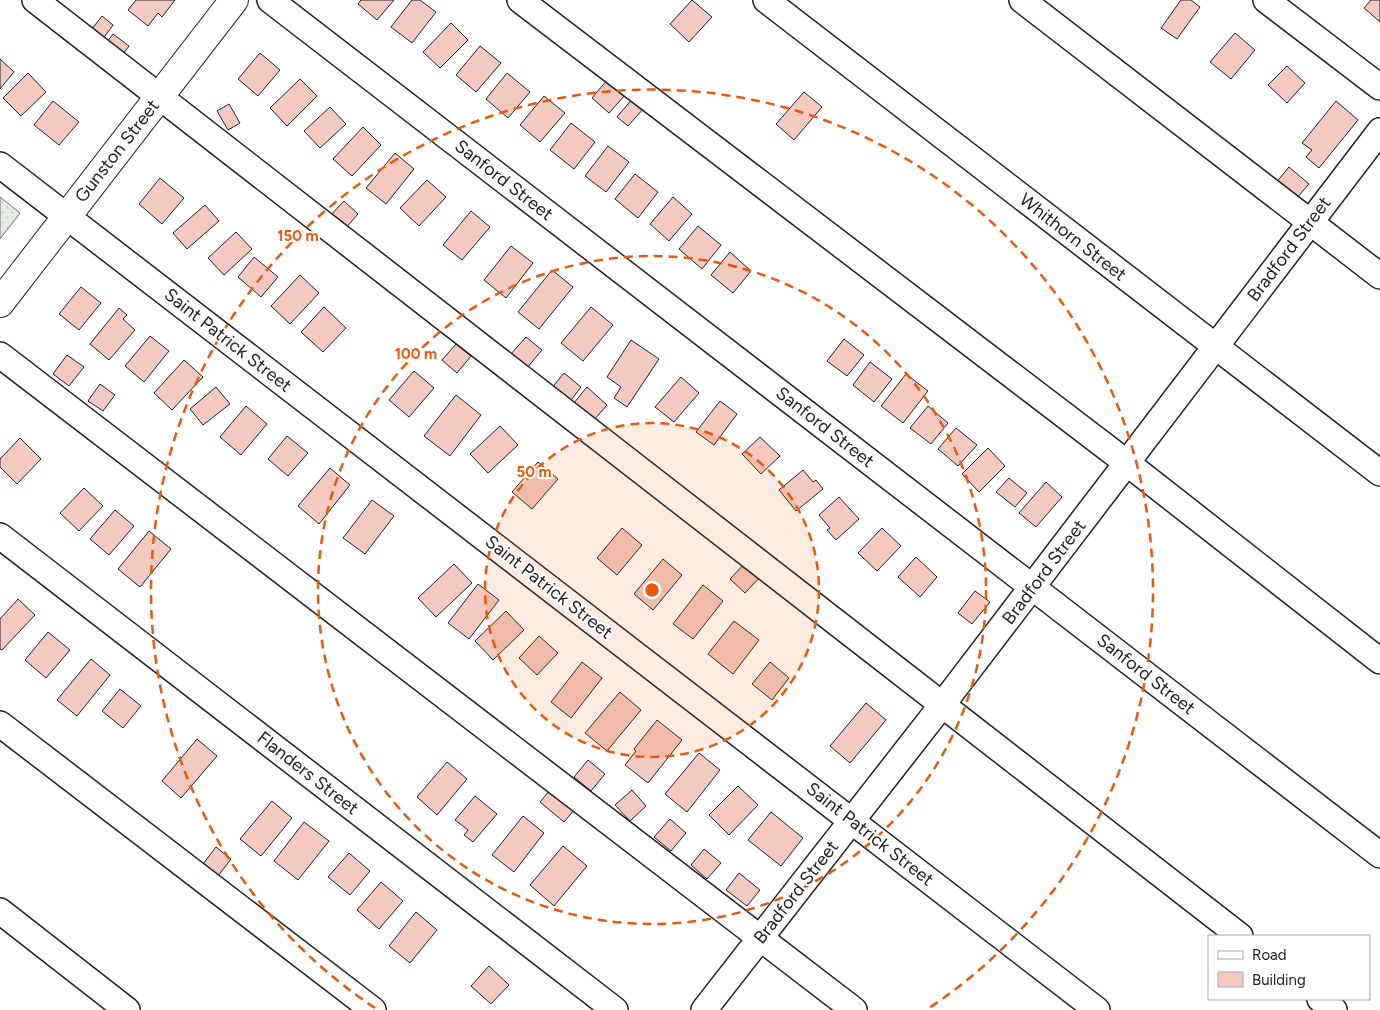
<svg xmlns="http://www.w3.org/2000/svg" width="1380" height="1010" viewBox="0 0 1380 1010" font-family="Figtree,sans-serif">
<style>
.grass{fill:url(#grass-dots);stroke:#6f6f6f}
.building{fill:#f3c9c0;stroke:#222}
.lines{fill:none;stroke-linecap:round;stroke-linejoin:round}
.minor-casing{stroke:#222;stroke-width:28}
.major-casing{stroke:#222;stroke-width:30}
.minor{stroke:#fff;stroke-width:25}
.major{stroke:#fff;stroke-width:28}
.ring{fill:none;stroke:#e8590c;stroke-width:2.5;stroke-dasharray:9 6}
.labels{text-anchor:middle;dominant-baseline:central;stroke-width:4;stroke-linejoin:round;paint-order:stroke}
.street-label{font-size:18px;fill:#222;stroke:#fff}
.centre{fill:#e8590c;stroke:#fff;stroke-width:2.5}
.ring-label{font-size:15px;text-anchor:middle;font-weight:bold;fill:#e8590c;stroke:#fff;stroke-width:4;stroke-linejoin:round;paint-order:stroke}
</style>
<defs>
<pattern id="grass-dots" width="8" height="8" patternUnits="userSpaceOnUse" patternTransform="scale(1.25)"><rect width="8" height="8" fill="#e0efe3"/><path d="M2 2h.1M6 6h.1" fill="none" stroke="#c0cdc2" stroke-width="1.8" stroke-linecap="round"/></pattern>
</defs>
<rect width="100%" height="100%" fill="#fff"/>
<!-- grass -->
<polygon class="grass" points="0,197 20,213 0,239"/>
<!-- building -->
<g class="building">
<polygon points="136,0 175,0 162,17 158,13 148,26 128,10"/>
<polygon points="361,0 394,0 377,20 358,4"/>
<polygon points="412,0 420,0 436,12 412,43 391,27"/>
<polygon points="692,0 712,17 689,42 670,24"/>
<polygon points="1181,0 1191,0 1200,7 1177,39 1161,28"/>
<polygon points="1371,0 1380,0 1380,22 1364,8"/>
<polygon points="102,16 113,25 100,43 88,34"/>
<polygon points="451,23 468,40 440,68 423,52"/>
<polygon points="1235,33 1255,50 1231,79 1210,62"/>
<polygon points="113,34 129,46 120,58 104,46"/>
<polygon points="480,46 501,63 476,92 456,75"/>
<polygon points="260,53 280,70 258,96 238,79"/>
<polygon points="0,59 14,72 0,89"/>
<polygon points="1287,66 1305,83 1287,103 1268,85"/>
<polygon points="28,73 46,92 21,116 3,98"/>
<polygon points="507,73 530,92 508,118 486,99"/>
<polygon points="300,79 317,96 287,126 270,108"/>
<polygon points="608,79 626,94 609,113 592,98"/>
<polygon points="804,92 822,107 794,140 776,124"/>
<polygon points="544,96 565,113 540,142 520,125"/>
<polygon points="633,98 644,108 628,126 617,117"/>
<polygon points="53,101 79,122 59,145 34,125"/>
<polygon points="1336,101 1358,120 1319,168 1306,157 1312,150 1302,143"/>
<polygon points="229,104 240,123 228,130 217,111"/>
<polygon points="330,107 346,124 320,148 304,131"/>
<polygon points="571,123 595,142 574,169 550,150"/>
<polygon points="363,127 381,145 352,176 333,159"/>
<polygon points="608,146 629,162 606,192 585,176"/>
<polygon points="395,153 414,169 386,204 366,188"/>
<polygon points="1289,167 1309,184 1295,200 1275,184"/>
<polygon points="635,174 658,192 638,218 615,199"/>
<polygon points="160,178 184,198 162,224 139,204"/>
<polygon points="427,180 446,197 419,226 400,208"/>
<polygon points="673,197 692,214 669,241 650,224"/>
<polygon points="344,201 358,214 343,231 329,217"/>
<polygon points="205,205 219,221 187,249 173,233"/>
<polygon points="471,211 490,227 462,260 443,245"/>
<polygon points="698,226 721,245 702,269 679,249"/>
<polygon points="236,232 252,249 224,275 208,258"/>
<polygon points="511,246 533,263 506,298 484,280"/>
<polygon points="730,252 751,271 733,293 711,275"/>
<polygon points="254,257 278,277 261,297 238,277"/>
<polygon points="552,270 573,287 539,329 518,312"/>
<polygon points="300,275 319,293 290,324 271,306"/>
<polygon points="81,287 101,303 79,330 59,314"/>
<polygon points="324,307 346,328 323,352 301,332"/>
<polygon points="591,307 613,325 583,361 561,343"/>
<polygon points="119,308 127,315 123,319 135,330 109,360 90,344"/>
<polygon points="150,336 169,351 144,382 125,366"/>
<polygon points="526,337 542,350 526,369 510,355"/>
<polygon points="844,339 864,355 847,376 827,361"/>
<polygon points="631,340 659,359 627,407 614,398 621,387 607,377"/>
<polygon points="456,344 471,356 457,373 442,360"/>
<polygon points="67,355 84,367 69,386 53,374"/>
<polygon points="184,360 203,377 172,410 154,393"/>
<polygon points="870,362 892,379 874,402 853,385"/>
<polygon points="414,371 434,388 409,417 389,400"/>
<polygon points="564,373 581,387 569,403 551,389"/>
<polygon points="906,374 928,391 903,423 881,406"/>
<polygon points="681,377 699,393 674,422 655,407"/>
<polygon points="100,384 115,395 103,411 88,401"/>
<polygon points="216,387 230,404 203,425 190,409"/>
<polygon points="587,387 607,405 593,421 573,404"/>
<polygon points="456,395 481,415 450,456 424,436"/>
<polygon points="720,401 737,414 714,445 696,432"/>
<polygon points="246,406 267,424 241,455 220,437"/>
<polygon points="928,406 948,423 931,444 910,428"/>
<polygon points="500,426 518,445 488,473 470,454"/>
<polygon points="956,428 977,445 958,466 938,449"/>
<polygon points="287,436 308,453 288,476 268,459"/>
<polygon points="760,437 780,456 761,474 742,454"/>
<polygon points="20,438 41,459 17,484 0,467 0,459"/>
<polygon points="988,448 1005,466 979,492 962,474"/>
<polygon points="538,462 558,479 532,509 512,492"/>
<polygon points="330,468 350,485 319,524 298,506"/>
<polygon points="803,470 813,482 816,480 823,489 796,511 779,490"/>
<polygon points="1009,478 1027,493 1015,507 996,492"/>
<polygon points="1046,482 1062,497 1036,527 1019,513"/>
<polygon points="84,488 103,506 79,531 60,513"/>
<polygon points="839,497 859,519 836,540 827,530 830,528 819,515"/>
<polygon points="372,500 394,516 365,554 343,538"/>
<polygon points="115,510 134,526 109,555 90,539"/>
<polygon points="622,528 642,545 617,575 597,558"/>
<polygon points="882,528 901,546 877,571 858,553"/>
<polygon points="149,531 171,549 140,587 118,569"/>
<polygon points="916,557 937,577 920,597 898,577"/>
<polygon points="663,559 682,575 653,610 634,594"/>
<polygon points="747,561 762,575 745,593 730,579"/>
<polygon points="454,564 472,583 436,617 418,598"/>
<polygon points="478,584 499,600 469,639 448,623"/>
<polygon points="703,585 723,601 693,639 673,624"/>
<polygon points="975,591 990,602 972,624 958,613"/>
<polygon points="18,599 35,615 2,650 0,649 0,619"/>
<polygon points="506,611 524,630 493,660 475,641"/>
<polygon points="734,621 759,640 733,674 708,654"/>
<polygon points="48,632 70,650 46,678 25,660"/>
<polygon points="539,636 558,653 537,675 519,658"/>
<polygon points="91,659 110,675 77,716 57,700"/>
<polygon points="582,662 602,678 571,718 551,702"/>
<polygon points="770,662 789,678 772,700 752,684"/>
<polygon points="120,689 141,706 123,728 102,711"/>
<polygon points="620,692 641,710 607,751 585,733"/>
<polygon points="866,703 886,720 850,763 830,746"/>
<polygon points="657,720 682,740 648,783 625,765 636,751 634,749"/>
<polygon points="197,739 217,756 181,798 162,781"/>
<polygon points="699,753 720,770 687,812 665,794"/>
<polygon points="588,760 605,774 591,791 574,777"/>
<polygon points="447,762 467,779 437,815 417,797"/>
<polygon points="555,784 579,804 564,822 540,802"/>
<polygon points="738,786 758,805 729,835 709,815"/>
<polygon points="632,790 646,806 630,821 615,805"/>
<polygon points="475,796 497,814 473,842 464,835 468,830 455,820"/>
<polygon points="272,801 292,818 261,856 240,839"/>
<polygon points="771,812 803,838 781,866 748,840"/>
<polygon points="523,816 544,833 514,872 492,855"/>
<polygon points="670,819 686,833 671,851 654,837"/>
<polygon points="304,822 329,841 298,880 274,861"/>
<polygon points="563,846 587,866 554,906 530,885"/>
<polygon points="216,847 231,859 218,876 203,864"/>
<polygon points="704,849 721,863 707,879 691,865"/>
<polygon points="349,853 370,871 350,895 328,877"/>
<polygon points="739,873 760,890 747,906 726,890"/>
<polygon points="381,882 403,901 379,929 357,910"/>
<polygon points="416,912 437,930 410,963 389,946"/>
<polygon points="489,966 509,985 491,1004 471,986"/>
</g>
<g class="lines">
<defs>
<g id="minor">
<polyline points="35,0 1240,936"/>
<polyline points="270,0 1380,855"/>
<polyline points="520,0 1127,463 1380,661"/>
<polyline points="766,0 1380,473"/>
<polyline points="1022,0 1380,276"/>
<polyline points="1266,0 1380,87"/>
<polyline points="0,165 1097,1010"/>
<polyline points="0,355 854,1010"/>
<polyline points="0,536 615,1010"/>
<polyline points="0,724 373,1010"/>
<polyline points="0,911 127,1010"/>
<polyline points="1320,999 1334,1010"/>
<polyline points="704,1010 942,705 1380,131"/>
</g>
<polyline id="major" points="0,303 234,0"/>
</defs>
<!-- minor casing -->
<use href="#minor" class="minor-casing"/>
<!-- major casing -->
<use href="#major" class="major-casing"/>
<!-- minor -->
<use href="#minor" class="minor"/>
<!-- major -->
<use href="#major" class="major"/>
</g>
<!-- distance rings -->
<circle cx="652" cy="590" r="167" fill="#e8590c" fill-opacity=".12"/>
<g class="ring">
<circle cx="652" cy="590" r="167"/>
<circle cx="652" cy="590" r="334"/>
<path d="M375 1008A501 501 0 1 1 929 1008"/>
</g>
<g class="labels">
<!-- street labels -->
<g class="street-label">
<text transform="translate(117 151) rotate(-52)">Gunston Street</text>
<text transform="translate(504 180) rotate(38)">Sanford Street</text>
<text transform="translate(1073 237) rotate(38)">Whithorn Street</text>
<text transform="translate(1289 249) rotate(-53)">Bradford Street</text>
<text transform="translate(228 340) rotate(38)">Saint Patrick Street</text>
<text transform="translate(825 427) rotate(38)">Sanford Street</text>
<text transform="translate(1044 572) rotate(-53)">Bradford Street</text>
<text transform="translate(549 587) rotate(38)">Saint Patrick Street</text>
<text transform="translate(1146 674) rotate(38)">Sanford Street</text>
<text transform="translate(308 773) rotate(38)">Flanders Street</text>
<text transform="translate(870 834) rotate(38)">Saint Patrick Street</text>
<text transform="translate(796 892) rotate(-52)">Bradford Street</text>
</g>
</g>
<circle cx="652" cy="590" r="8" class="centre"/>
<g class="ring-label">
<text x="298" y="241">150 m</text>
<text x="416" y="359">100 m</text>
<text x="534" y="477">50 m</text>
</g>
<!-- legend -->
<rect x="1208" y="935" width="162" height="65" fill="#ffffff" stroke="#a7a7a7"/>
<rect x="1218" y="951" width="25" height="8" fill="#ffffff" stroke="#a7a7a7"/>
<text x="1252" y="960" font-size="15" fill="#222222">Road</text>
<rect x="1218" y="972" width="25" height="15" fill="#f3c9c0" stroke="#a7a7a7"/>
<text x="1252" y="985" font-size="15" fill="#222222">Building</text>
</svg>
